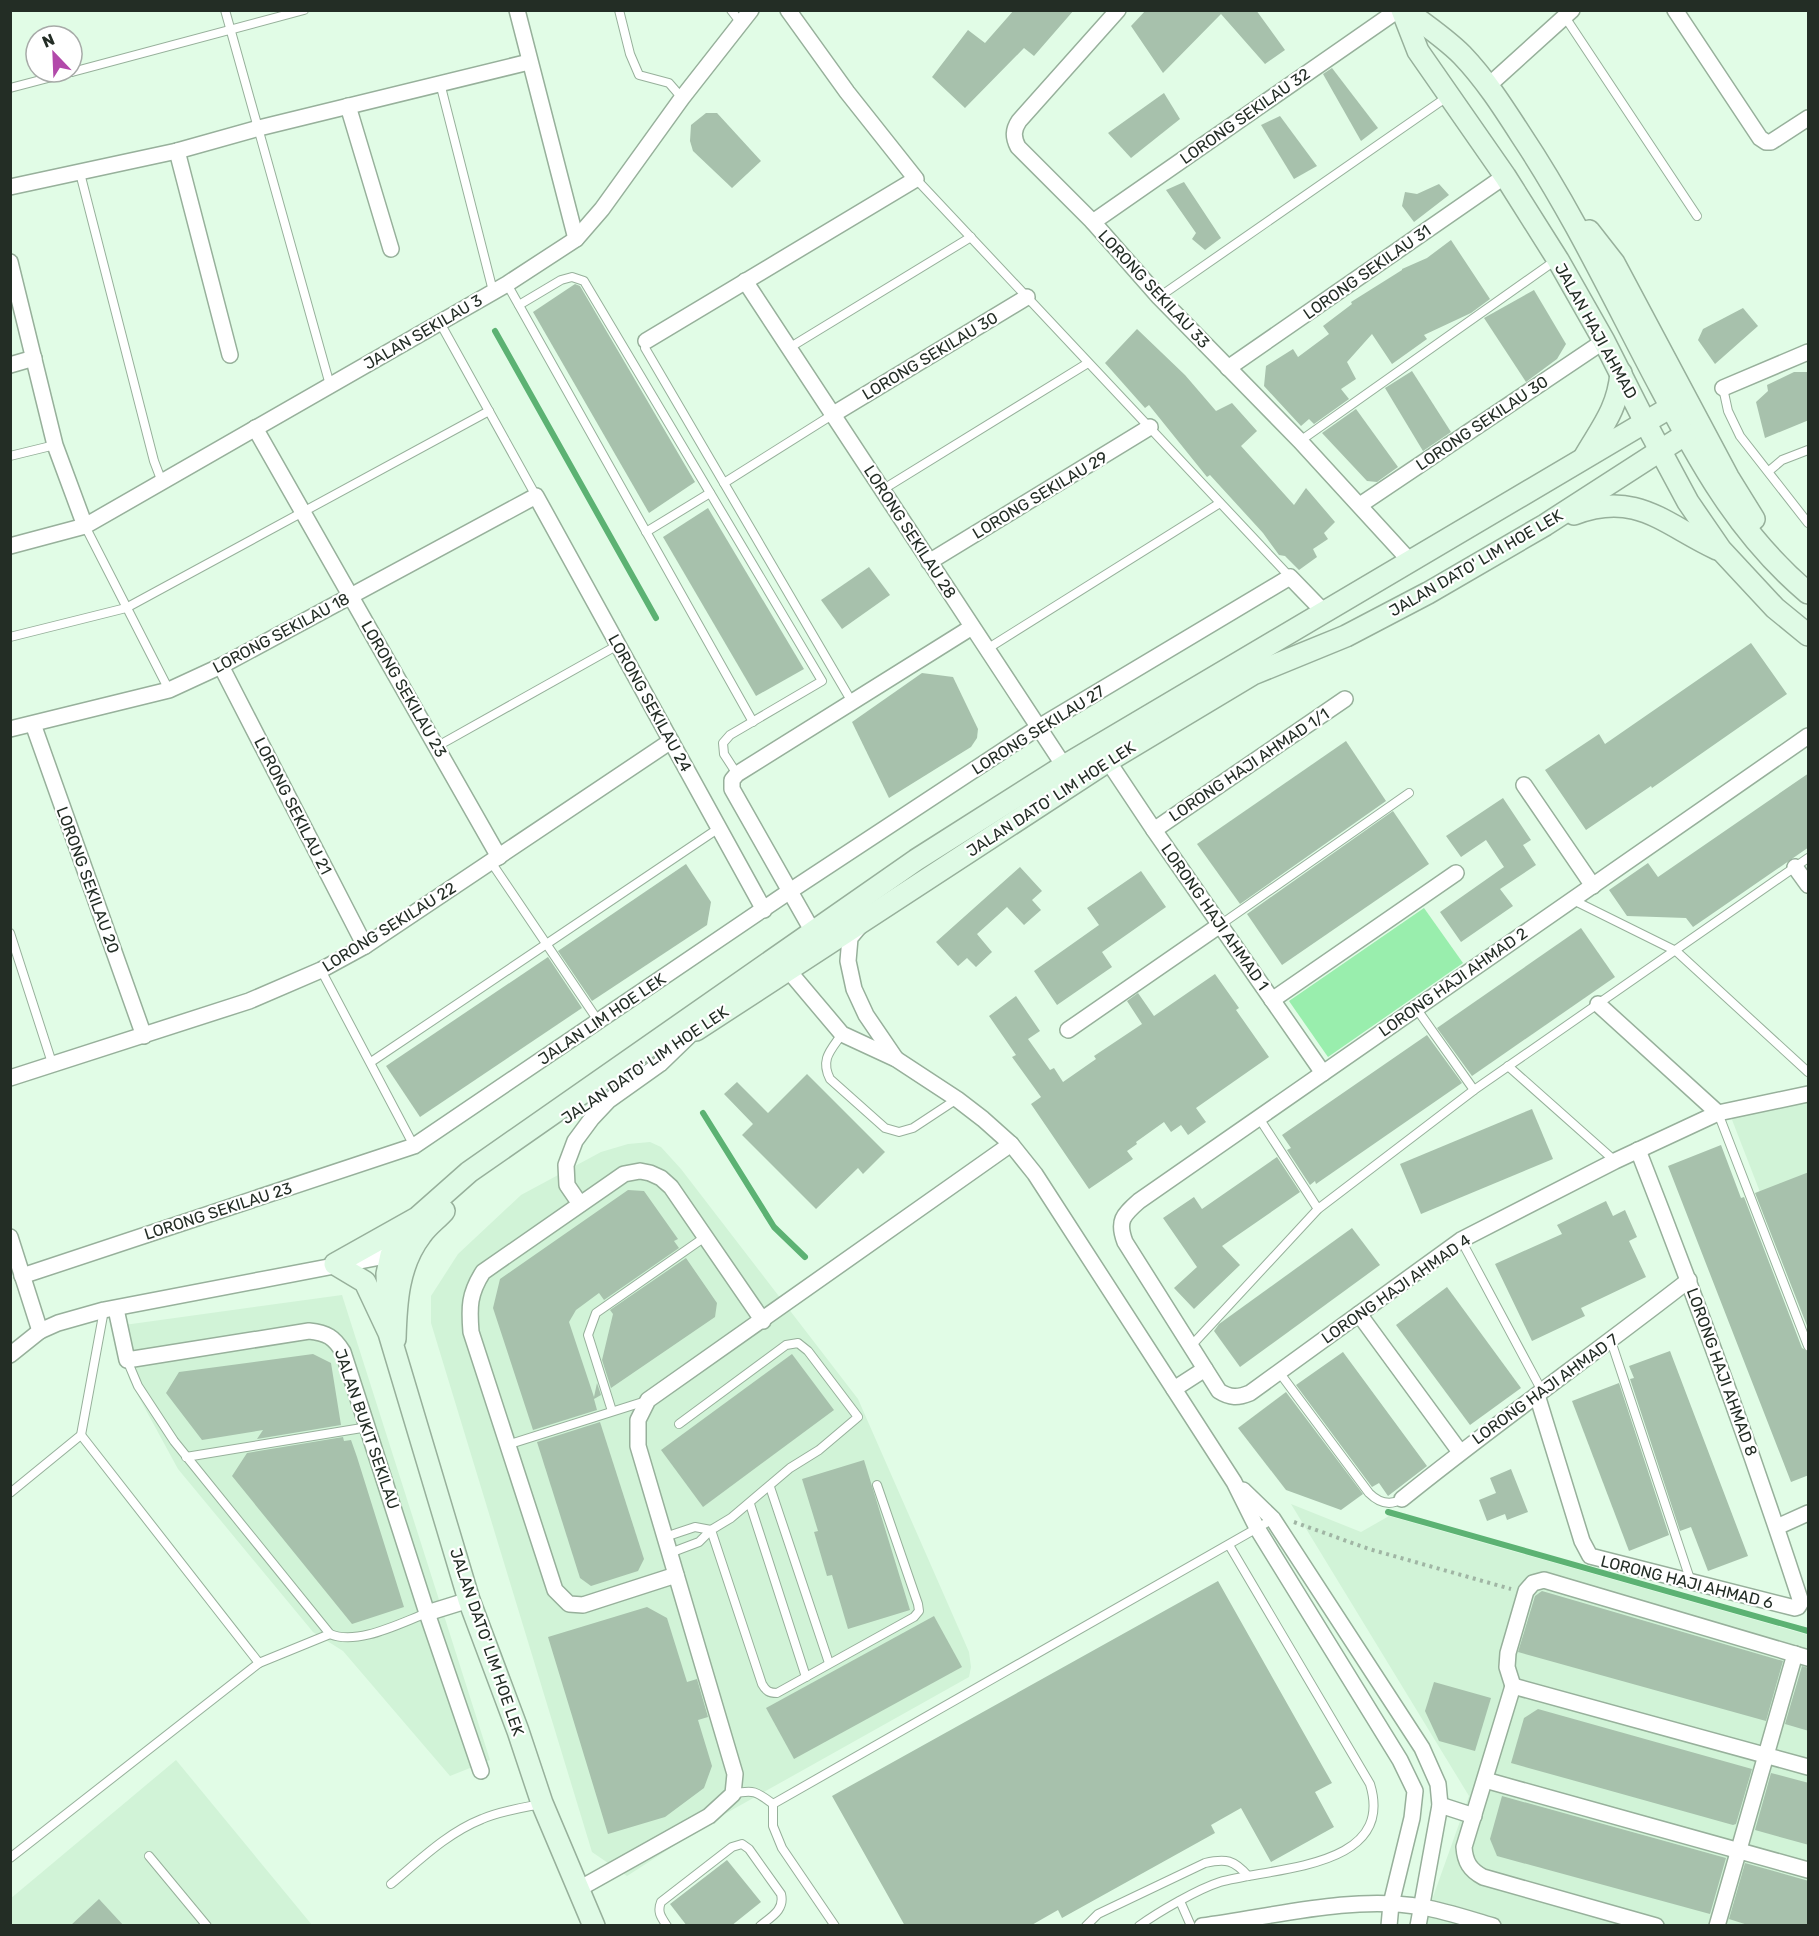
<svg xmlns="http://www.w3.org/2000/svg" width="1819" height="1936" viewBox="0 0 1819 1936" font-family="Rubik,sans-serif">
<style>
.built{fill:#d1f3d7}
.green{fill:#99eead}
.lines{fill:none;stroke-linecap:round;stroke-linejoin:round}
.stream{stroke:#5cb273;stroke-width:6}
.building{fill:#a7c1ac}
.lane-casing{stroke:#97b09b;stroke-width:10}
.street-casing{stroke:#97b09b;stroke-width:18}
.secondary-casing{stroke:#97b09b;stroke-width:24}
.path{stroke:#a0b5a4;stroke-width:4;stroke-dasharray:3 4.5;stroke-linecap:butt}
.lane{stroke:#fff;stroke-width:8}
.street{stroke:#fff;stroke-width:15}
.secondary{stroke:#dffae5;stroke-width:21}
.labels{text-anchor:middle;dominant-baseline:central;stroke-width:4.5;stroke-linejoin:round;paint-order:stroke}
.street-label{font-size:16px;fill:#232d25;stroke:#fff}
</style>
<rect width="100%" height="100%" fill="#e1fce6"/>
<!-- built -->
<g class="built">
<polygon points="1808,1097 1808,1316 1729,1112"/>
<polygon points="650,1142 661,1147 681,1169 858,1399 969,1652 971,1667 969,1677 714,1820 627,1876 592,1852 431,1323 431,1296 458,1254 521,1195 601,1152 628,1144"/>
<polygon points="342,1295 490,1760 450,1776 343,1651 313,1632 178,1469 129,1379 117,1326"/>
<polygon points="1291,1504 1361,1532 1389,1516 1808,1635 1808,1925 1423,1925 1469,1796"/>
<polygon points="176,1760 312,1925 11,1925 10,1899"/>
</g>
<!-- green -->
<polygon class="green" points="1424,908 1463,963 1328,1057 1289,1001"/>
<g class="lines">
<!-- stream -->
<g class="stream">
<polyline points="495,331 656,618"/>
<polyline points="703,1113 774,1227 805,1257"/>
<polyline points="1388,1512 1808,1631"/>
</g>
</g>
<!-- building -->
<g class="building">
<polygon points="1014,10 1074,10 1034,56 1024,48 965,108 932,77 968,30 985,43"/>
<polygon points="1146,10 1256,10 1285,50 1265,64 1221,14 1163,73 1131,26"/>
<polygon points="1332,68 1378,128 1361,141 1323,74"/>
<polygon points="1164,93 1180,119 1131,158 1108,133"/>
<polygon points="706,113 717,113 761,161 732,188 693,151 690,141 691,125"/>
<polygon points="1280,116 1317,166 1294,179 1261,125"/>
<polygon points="1184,182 1221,238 1205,250 1192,239 1196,233 1166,190"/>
<polygon points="1439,184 1449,195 1414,222 1402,206 1405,192 1417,194"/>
<polygon points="1451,240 1490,299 1471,313 1424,335 1427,339 1392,364 1372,334 1347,362 1356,379 1341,389 1349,399 1314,424 1309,419 1301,426 1264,386 1266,366 1293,349 1298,357 1329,334 1323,326 1352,304 1351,302 1402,270 1402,269 1427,258"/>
<polygon points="575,284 580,286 695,482 649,513 533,312"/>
<polygon points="1534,290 1566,344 1557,359 1526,382 1484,318"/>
<polygon points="1743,308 1758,326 1715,364 1698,340 1703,329"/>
<polygon points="1137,329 1185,375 1216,411 1232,403 1257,431 1241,446 1294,505 1306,488 1335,522 1324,533 1328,539 1313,549 1317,557 1299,570 1285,556 1279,555 1263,533 1210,475 1207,477 1149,405 1145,408 1105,363"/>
<polygon points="1412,371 1451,432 1423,451 1385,388"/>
<polygon points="1794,372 1809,372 1809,420 1765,438 1756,402 1768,391 1767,385"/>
<polygon points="1356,409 1398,467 1377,482 1367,481 1322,433"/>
<polygon points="708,508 804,669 756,696 663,537"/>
<polygon points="869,567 890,595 842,629 821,600"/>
<polygon points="1751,643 1787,694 1652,788 1651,786 1586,830 1545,770 1599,734 1605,744"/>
<polygon points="922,673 953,677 978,729 977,738 971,747 889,798 852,722"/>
<polygon points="1346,741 1386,801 1240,904 1197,844"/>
<polygon points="1809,773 1809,847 1693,927 1686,918 1627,916 1609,890 1648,863 1658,877"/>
<polygon points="1503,798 1531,840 1523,845 1536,865 1500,889 1513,906 1461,942 1440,912 1504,867 1486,840 1461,857 1446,836"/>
<polygon points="1393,811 1429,864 1282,965 1247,914"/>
<polygon points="686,864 711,902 707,925 592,1001 558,951"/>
<polygon points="1020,867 1042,891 1032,900 1041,910 1024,925 1007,907 977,934 992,952 976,967 967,958 958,966 936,942"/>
<polygon points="1141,871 1166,907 1102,952 1112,967 1057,1005 1034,971 1099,925 1087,908"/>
<polygon points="1581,928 1615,977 1472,1076 1437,1028"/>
<polygon points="548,957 582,1008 420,1117 386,1066"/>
<polygon points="1215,974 1239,1008 1236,1010 1269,1057 1196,1108 1206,1122 1188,1135 1181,1125 1171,1132 1164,1122 1136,1142 1137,1144 1127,1151 1133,1159 1089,1189 1031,1104 1041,1097 1012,1057 1016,1055 989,1016 1016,996 1040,1031 1028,1039 1050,1070 1054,1068 1063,1082 1096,1059 1094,1056 1142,1024 1127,1001 1138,993 1154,1016"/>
<polygon points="1427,1035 1462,1083 1316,1184 1315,1181 1310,1185 1287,1150 1291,1148 1282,1135"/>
<polygon points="807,1074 885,1152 863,1174 858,1168 816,1209 742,1135 753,1124 724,1094 737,1082 768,1113"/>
<polygon points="1532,1109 1553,1159 1421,1214 1400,1164"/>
<polygon points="1721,1145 1741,1198 1744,1197 1802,1348 1809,1352 1809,1475 1791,1482 1668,1166"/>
<polygon points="1277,1157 1300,1192 1222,1246 1240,1265 1194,1309 1174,1288 1197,1267 1163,1218 1194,1197 1202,1209"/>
<polygon points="1809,1172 1809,1331 1755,1193"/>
<polygon points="628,1190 644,1191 678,1239 674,1241 679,1248 604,1300 599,1293 576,1310 569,1322 594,1397 597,1383 601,1395 594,1399 597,1410 533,1430 493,1308 500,1279"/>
<polygon points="1606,1201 1613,1216 1625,1210 1637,1237 1629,1241 1646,1277 1581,1308 1585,1316 1532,1341 1495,1264 1562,1234 1557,1225"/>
<polygon points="1352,1228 1380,1265 1240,1367 1214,1331 1219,1324"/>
<polygon points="686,1258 717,1303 715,1317 611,1388 602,1360 613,1314 610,1310"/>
<polygon points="1447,1287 1521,1388 1470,1425 1396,1325"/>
<polygon points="1670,1351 1748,1556 1708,1571 1691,1527 1680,1531 1630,1379 1634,1378 1629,1366"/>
<polygon points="1343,1352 1427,1466 1388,1496 1379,1483 1372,1487 1296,1385"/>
<polygon points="313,1354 331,1363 341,1425 257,1439 263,1430 202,1440 166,1393 179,1372"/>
<polygon points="792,1354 834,1410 703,1507 661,1450"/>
<polygon points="1619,1383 1669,1535 1629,1551 1572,1401"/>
<polygon points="1286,1392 1363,1494 1341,1510 1286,1490 1238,1428"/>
<polygon points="600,1422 644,1559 638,1571 591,1586 580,1578 537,1442"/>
<polygon points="343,1437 344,1441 351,1440 357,1457 404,1607 352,1624 232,1476 247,1453"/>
<polygon points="864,1460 910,1610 848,1629 832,1575 827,1576 814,1532 818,1531 802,1479"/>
<polygon points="1511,1469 1528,1512 1507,1520 1505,1514 1487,1521 1479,1500 1496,1493 1490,1478"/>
<polygon points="1218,1581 1332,1783 1315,1792 1334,1827 1271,1862 1241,1808 1211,1825 1215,1833 1062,1918 1058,1910 1030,1926 905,1926 832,1796"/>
<polygon points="1542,1591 1783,1661 1766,1721 1518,1652 1535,1596"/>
<polygon points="647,1607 667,1618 687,1682 697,1679 708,1717 698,1720 712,1766 704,1788 665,1817 608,1834 548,1637"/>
<polygon points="934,1616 962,1667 794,1759 766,1708"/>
<polygon points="1802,1666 1809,1668 1809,1731 1785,1724"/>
<polygon points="1434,1682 1491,1698 1475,1751 1439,1741 1425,1711"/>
<polygon points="1538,1709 1752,1769 1736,1824 1733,1825 1511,1763 1524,1718"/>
<polygon points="1771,1773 1809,1783 1809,1845 1755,1830"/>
<polygon points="1502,1796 1726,1858 1710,1914 1497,1856 1490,1839"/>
<polygon points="727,1860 761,1902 731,1926 687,1926 670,1904"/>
<polygon points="1745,1863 1809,1881 1809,1926 1751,1926 1729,1919"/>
<polygon points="99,1899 124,1926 70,1926"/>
</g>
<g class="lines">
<defs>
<g id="lane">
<polyline points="225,10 330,385"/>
<polyline points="619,10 630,54 639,75 669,83 682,98"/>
<polyline points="731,10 741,23"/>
<polyline points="1565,17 1697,216"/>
<polyline points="72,72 304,10"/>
<polyline points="440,83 493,291"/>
<polyline points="10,88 71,72"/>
<polyline points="80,173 154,461 162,482"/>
<polyline points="916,179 1290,577"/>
<polyline points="507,284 753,722"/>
<polyline points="1159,297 1447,97"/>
<polyline points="519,305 561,280 572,277 584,281 822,681 730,735 723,743 724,754 737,774"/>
<polyline points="439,321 536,496"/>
<polyline points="646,341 645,348 852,702"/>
<polyline points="789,348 971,237"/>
<polyline points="1723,388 1728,411 1740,436 1808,523"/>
<polyline points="1300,441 1556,260"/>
<polyline points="10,456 55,445"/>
<polyline points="1769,471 1782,460 1808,450"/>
<polyline points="724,483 832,415"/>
<polyline points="882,490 1088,363"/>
<polyline points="85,526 169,690"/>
<polyline points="646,532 710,493"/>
<polyline points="10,637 126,608 489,411"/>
<polyline points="987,649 1220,503"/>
<polyline points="436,747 618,645"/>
<polyline points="491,862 599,1022"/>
<polyline points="1573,900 1676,951 1808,1072"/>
<polyline points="1220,925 1409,793"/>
<polyline points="10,933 53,1066"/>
<polyline points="321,970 414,1146"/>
<polyline points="1416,1008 1474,1090"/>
<path d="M842,1034C831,1050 820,1059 830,1079L885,1128L899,1132L913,1128L957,1099"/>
<polyline points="371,1062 719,828"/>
<polyline points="1508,1066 1615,1161"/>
<polyline points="1718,1113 1808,1346"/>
<polyline points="1259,1118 1318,1209"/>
<polyline points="1461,1240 1542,1391"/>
<polyline points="1611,1341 1691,1582"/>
<polyline points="1191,1346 1318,1209 1474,1090 1808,858"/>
<path d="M127,1360L138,1386L174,1441L330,1634C357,1646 400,1623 427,1613"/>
<path d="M1279,1372L1369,1493C1379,1503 1390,1506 1402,1499"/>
<polyline points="612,1411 588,1335 596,1313 705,1237"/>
<path d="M679,1424L786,1345L798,1343L808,1351L858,1417L819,1450L790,1468L731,1518L711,1530L762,1684C766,1691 769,1693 777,1693L914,1617L919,1611L918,1604L877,1485"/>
<polyline points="81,1435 259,1663 330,1634"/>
<polyline points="507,1445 646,1401"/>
<polyline points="186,1457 368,1427"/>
<polyline points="770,1487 829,1663"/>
<polyline points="10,1493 81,1435 104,1310"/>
<polyline points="750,1504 806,1677"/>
<polyline points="665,1537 695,1527 711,1530 699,1542 670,1553"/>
<path d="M733,1794C754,1789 757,1792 773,1804"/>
<polyline points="773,1804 1273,1519"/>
<polyline points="773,1804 773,1826 782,1848 835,1926"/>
<polyline points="149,1856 207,1926"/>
<polyline points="10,1858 259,1663"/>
<path d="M391,1884C420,1860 447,1833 482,1819C500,1811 521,1808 541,1804"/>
<polyline points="1180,1901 1191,1926"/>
<path d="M667,1926C661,1917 657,1912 661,1902L732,1847L742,1844L749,1849L781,1894C785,1910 771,1917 760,1926"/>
<path d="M1086,1926L1098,1914L1205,1863C1226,1858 1234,1860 1248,1876"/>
<path d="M1139,1926C1158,1912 1198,1889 1220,1882C1273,1867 1396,1869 1370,1784L1229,1545"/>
</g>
<g id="street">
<polyline points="517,10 576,239"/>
<path d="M1118,10L1019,121C1013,130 1013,137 1018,147L1093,222L1159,297L1300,441L1410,561"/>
<polyline points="1675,10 1760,138 1766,142 1771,142 1808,118"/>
<polyline points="1488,86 1572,10"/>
<polyline points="348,106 391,249"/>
<polyline points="177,151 230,355"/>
<polyline points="10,187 177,151 259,128 529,62"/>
<polyline points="1093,222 1398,10"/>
<polyline points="10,262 55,445 85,526"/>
<polyline points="745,281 1068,772"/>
<polyline points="646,341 916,179 847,92 788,10"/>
<polyline points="10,365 34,358"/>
<polyline points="1228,368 1505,176"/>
<polyline points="1723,388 1808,352"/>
<polyline points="832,415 1027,297"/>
<polyline points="255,428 499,857"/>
<polyline points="1360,505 1604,341"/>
<polyline points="10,546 85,526 507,284 576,239 602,209 682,98 751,10"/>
<polyline points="929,562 1150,427"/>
<polyline points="221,666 365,946"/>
<polyline points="33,724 144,1036"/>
<polyline points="10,729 169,690 221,666 536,496 764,910"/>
<path d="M1808,736L1139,1201C1123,1215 1117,1221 1125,1242L1219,1391C1230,1398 1238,1398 1250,1393L1461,1240L1615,1161L1718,1113L1808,1094"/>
<polyline points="1108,761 1154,830 1323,1073"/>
<polyline points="1524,785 1593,886"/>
<polyline points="1154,830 1345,699"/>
<polyline points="1795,867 1808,885"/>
<polyline points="860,926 850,938 848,961 854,989 866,1015 896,1059"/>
<polyline points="813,932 732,789 732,780 737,774 972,627"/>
<polyline points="788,970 842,1034 896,1059 957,1099 983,1119 1011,1144 1035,1174 1234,1482 1257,1528 1400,1760 1415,1791 1412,1818 1391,1904 1389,1926"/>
<polyline points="1272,1000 1456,873"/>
<polyline points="1598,1004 1718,1113"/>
<polyline points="1068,1030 1220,925"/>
<polyline points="10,1078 249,1001 321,970 365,946 671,741"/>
<polyline points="580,1204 567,1185 566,1165 575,1141 592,1118 608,1101 660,1064 692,1033"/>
<polyline points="10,1237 40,1331"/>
<polyline points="22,1276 414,1146 790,891 1039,727 1290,577 1324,612"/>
<path d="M116,1309L127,1360L309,1331C327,1333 334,1337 343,1352L427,1613L481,1771"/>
<polyline points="1359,1314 1460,1452"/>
<polyline points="10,1355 40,1331 58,1323 104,1310 391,1255 398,1256"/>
<polyline points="1174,1389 1205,1369"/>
<path d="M1537,1395L1582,1541L1590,1556L1795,1608L1798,1607L1801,1602L1799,1596C1750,1446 1696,1298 1638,1150"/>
<polyline points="1243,1490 1273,1519 1422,1748 1438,1784 1440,1805 1418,1926"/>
<path d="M1402,1499C1496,1423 1594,1354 1689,1280"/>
<polyline points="1777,1527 1808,1513"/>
<path d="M676,1575L583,1605L569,1604L555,1590L471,1332C469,1307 469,1294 483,1272L624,1174L640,1171L650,1173L661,1178L671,1187L763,1321"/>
<polyline points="427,1613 469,1600"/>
<polyline points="1513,1686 1507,1667 1508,1653 1526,1591 1533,1583 1544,1580 1808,1658"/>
<path d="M1513,1686L1464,1847C1465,1862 1470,1870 1483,1877L1656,1926"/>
<polyline points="1513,1686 1808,1767"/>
<polyline points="1485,1780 1808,1870"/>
<polyline points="1440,1805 1474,1816"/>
<polyline points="577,1890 709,1816 733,1794 735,1774 638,1446 638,1420 648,1400 1011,1144"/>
<path d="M1202,1926C1272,1917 1351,1895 1422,1907C1446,1911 1469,1919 1493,1926"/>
<polyline points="1717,1926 1795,1654"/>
</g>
<g id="secondary">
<polyline points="1402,10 1418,51 1505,176 1558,260 1604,341 1645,422 1688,502 1721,550 1775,608 1808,635"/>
<path d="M1405,10C1424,24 1445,38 1462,55C1485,79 1503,107 1521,135C1573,213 1613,298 1657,381C1700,462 1737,533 1808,593"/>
<polyline points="1589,231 1614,263 1728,477 1754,519"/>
<path d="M1585,456C1602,427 1618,408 1621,373"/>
<path d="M1574,514C1637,490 1665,525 1717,549"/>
<polyline points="696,1030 1108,761 1253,674 1346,636 1428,593 1545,525 1686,434"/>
<polyline points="388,1302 387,1274 391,1255 414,1224"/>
<path d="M395,1339C396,1303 398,1265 421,1235C427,1226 437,1219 444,1211"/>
<polyline points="594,1926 542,1803 518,1731 469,1600 389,1333 365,1282 335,1264 417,1218 469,1172 916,860 1064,766 1671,407"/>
</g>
</defs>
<!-- lane casing -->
<use href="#lane" class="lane-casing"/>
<!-- street casing -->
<use href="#street" class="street-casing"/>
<!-- secondary casing -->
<use href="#secondary" class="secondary-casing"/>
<!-- path -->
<polyline class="path" points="1294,1522 1369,1549 1511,1589"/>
<!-- lane -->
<use href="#lane" class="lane"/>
<!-- street -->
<use href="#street" class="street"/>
<!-- secondary -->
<use href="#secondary" class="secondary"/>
</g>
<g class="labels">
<!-- street labels -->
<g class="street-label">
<text transform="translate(1245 116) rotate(-35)">LORONG SEKILAU 32</text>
<text transform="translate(1367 272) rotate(-35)">LORONG SEKILAU 31</text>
<text transform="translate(1154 289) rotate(47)">LORONG SEKILAU 33</text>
<text transform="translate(1596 331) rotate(61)">JALAN HAJI AHMAD</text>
<text transform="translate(423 332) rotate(-30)">JALAN SEKILAU 3</text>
<text transform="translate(930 356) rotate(-31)">LORONG SEKILAU 30</text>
<text transform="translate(1482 423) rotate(-34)">LORONG SEKILAU 30</text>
<text transform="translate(1040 495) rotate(-31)">LORONG SEKILAU 29</text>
<text transform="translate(910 532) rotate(57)">LORONG SEKILAU 28</text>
<text transform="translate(1476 563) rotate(-30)">JALAN DATO' LIM HOE LEK</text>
<text transform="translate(281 633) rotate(-28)">LORONG SEKILAU 18</text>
<text transform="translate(404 689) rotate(60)">LORONG SEKILAU 23</text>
<text transform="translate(650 703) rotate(61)">LORONG SEKILAU 24</text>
<text transform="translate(1038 730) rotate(-32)">LORONG SEKILAU 27</text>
<text transform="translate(1249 765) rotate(-34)">LORONG HAJI AHMAD 1/1</text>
<text transform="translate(1051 799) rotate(-33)">JALAN DATO' LIM HOE LEK</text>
<text transform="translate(293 806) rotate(63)">LORONG SEKILAU 21</text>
<text transform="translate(88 880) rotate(70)">LORONG SEKILAU 20</text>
<text transform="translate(1215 917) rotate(55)">LORONG HAJI AHMAD 1</text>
<text transform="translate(389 927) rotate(-32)">LORONG SEKILAU 22</text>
<text transform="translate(1453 982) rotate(-35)">LORONG HAJI AHMAD 2</text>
<text transform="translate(602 1019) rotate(-34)">JALAN LIM HOE LEK</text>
<text transform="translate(645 1065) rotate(-34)">JALAN DATO' LIM HOE LEK</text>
<text transform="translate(218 1211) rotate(-18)">LORONG SEKILAU 23</text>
<text transform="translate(1396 1289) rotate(-35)">LORONG HAJI AHMAD 4</text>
<text transform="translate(1722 1372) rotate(70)">LORONG HAJI AHMAD 8</text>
<text transform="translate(1545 1389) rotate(-36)">LORONG HAJI AHMAD 7</text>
<text transform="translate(367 1429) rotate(71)">JALAN BUKIT SEKILAU</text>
<text transform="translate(1687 1582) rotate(14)">LORONG HAJI AHMAD 6</text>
<text transform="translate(487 1642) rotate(71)">JALAN DATO' LIM HOE LEK</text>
</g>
</g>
<!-- border -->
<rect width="1819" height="1936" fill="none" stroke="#232d25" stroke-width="24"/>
<!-- north arrow -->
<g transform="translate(54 54) rotate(337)"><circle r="28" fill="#ffffff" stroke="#a7aba8" stroke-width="1.5"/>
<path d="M0-4.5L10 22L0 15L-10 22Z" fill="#b249aa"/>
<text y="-9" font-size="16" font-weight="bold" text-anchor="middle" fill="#232d25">N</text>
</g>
</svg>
